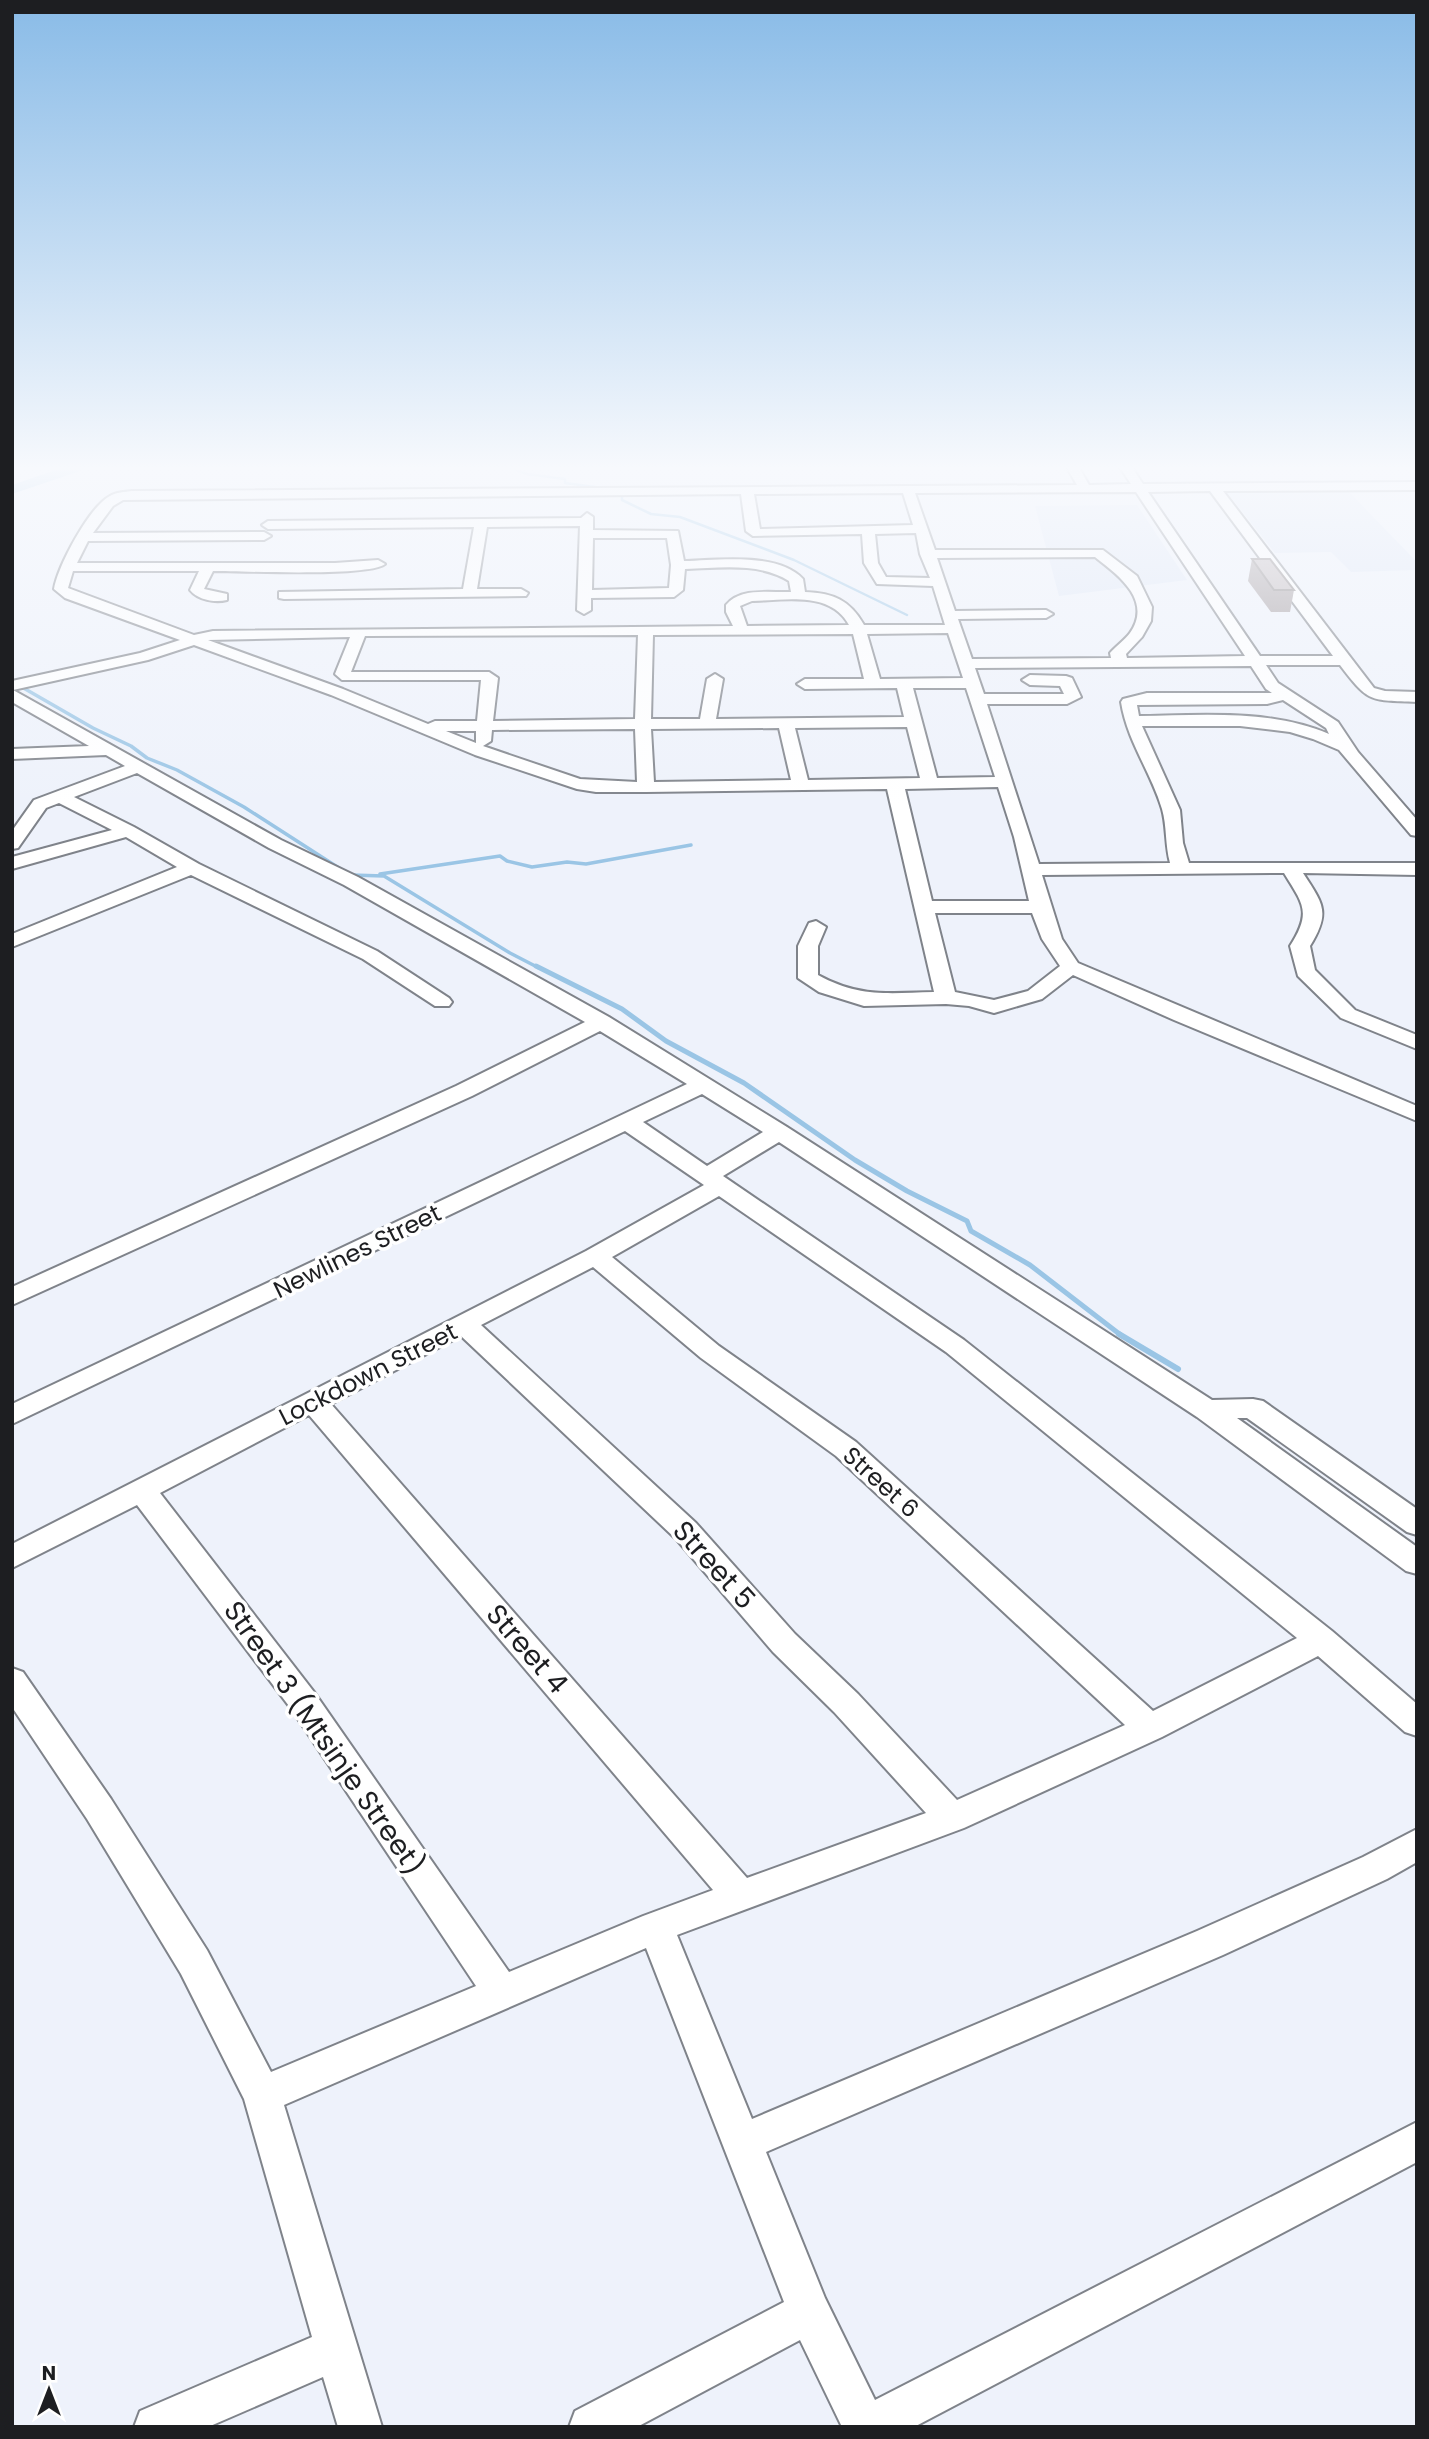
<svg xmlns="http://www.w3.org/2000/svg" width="1429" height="2439" viewBox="0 0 1429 2439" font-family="Poppins,sans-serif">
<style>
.built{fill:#dfe7f6}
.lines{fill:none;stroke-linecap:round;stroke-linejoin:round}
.stream-far3{stroke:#9ac5e5;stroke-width:2.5}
.stream-far2{stroke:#9ac5e5;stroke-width:3.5}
.stream-far1{stroke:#9ac5e5;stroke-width:5}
.stream{stroke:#9ac5e5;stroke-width:6}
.river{fill:#9ac5e5;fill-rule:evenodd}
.minor-casing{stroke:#7f838a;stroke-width:4}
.minor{fill:#fff;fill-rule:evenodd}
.wall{fill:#a1999d}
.building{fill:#bbb2b6;stroke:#837d7f;stroke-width:2}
.labels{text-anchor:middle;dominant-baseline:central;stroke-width:7;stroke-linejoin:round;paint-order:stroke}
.street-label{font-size:24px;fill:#1d1e21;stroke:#fff}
.near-street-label{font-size:28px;fill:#1d1e21;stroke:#fff}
</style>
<rect width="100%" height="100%" fill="#eef2fb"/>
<!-- built -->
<g class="built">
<polygon points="1225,490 1348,491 1417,562 1417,570 1351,572 1331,552 1275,553"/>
<polygon points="1137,505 1187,580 1059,596 1035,506"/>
</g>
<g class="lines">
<!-- stream-far3 -->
<g class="stream-far3">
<polyline points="506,466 527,474 565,479 565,483 610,489"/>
<polyline points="622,494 622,500 651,514 680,517 794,560 907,615"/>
</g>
<!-- stream-far2 -->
<g class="stream-far2">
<polyline points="20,686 93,728 131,746 147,758 177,770 244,807 342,870"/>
<polyline points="380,874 500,856 507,861 532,867 567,862 586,864 691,845"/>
<polyline points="351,875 384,876 510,953 539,968"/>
</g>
<!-- stream-far1 -->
<polyline class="stream-far1" points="536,966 622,1009 666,1041 744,1083 855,1160 907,1191 967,1221 971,1231 1030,1265 1122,1336"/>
<!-- stream -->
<polyline class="stream" points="1119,1334 1178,1369"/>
<!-- river -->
<polygon class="river" points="67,466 88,466 86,469 12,494 12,485"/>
<defs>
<path id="minor" d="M1066,466H1078L1089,485L1131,484L1119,466H1131L1143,484L1417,482V490L1223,491L1374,688L1385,691L1417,692V702C1369,700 1369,703 1340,665H1266L1278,683L1338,722L1358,752L1417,820V836L1411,835L1339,750L1313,739L1290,732L1240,726H1142L1180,810L1183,843L1189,863H1417V875L1303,873C1323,904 1331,912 1310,946L1315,970L1355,1010L1417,1035V1049L1341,1018L1298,976L1290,946C1312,912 1303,904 1284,873L1042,875L1062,939L1078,963L1417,1106V1121L1174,1020L1073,975L1042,999L994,1013L969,1006L946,1004L864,1006L819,992L798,978V946L809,923L816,921L826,927L818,946V975C860,998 889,993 934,992L887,789L646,792H596L577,789L475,755L331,695L194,645L148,660L13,690L281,840L358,877L609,1017L787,1127L1212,1400L1253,1399L1263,1401L1417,1509V1535L1407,1532L1247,1418H1237L1417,1547V1574L1406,1571L1197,1417L779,1142L723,1176L964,1340L1332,1631L1417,1704V1736L1405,1732L1318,1656L1162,1737L964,1828L677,1935L752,2119L1197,1931L1363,1857L1417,1829V1862L1387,1879L1223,1955L766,2152L825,2298L875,2400L1417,2122V2162L914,2427H842L800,2340L637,2427H569L575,2411L784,2302L646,1948L284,2105L382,2427H338L323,2377L208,2427H134L140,2411L312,2337L244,2099L181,1974L87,1819L12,1707V1668L23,1672L111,1799L207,1950L271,2072L476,1986L292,1710L137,1505L12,1568V1544L586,1251L704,1185L625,1131L12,1424V1404L687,1084L600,1031L472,1096L12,1305V1287L456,1086L585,1022L344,885L269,848L137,773L74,797L134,827L199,864L377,951L449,998L452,1002L449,1006H435L363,959L191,875L12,947V934L177,867L126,837L12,869V857L112,830L59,803L46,808L18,848L12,849V831L34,800L125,766L106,755L12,759V749L89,746L12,702V681L140,653L180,640L65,598L54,589C58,566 89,507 110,496C116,492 125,492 132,491L1077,485ZM1210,491L1333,656H1260L1148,492ZM1136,492L1245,656L1127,658L1126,654L1142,637L1151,621L1152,607L1137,576L1103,550H935L915,493ZM903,493L913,525L760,529L754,494ZM741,494L746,531L753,536L862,534L864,563L877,584L933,586L945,625H864C850,600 833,593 805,592L803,579C778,552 718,560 684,561L678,531L593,530V517L587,513L581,518L268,521L262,525L268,529L474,527L463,589L279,592V598L284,599L526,596L528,593L521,589H477L487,527L580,526L577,610L584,614L591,610V598L674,597L683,590L685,569C719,568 759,562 789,581L791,592C770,593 741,587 726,605V612L733,626L213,631L194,635L68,588L73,571H199L190,590C198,600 215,603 227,600V594L204,589L213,571C240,571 370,577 385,564L378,560L335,563H77L88,541L264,540L271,536L264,532L93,533L113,506L123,500ZM916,533L920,554L930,578L886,577L878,563L875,534ZM593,538H667L671,565L669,588L592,590ZM1095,557C1118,575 1153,600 1130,633C1125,640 1116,646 1110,653L1111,658L972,659L958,619L1046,618L1053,614L1046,610L955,611L937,558ZM752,601C786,600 831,591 849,625L747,626L740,606ZM948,633L963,678L880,679L867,634ZM853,634L864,679H805L797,684L805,689L897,688L904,717L716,719L723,679L715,674L707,679L700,719H651L653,635ZM638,635L635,719L493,721L498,678L489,672H351L365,636ZM350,637L335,674L342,680H481L477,721H435L428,724L343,689L208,640ZM1251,666L1266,689L1272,693H1147L1123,699L1121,702C1127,741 1151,772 1162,809C1167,826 1165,845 1170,863L1039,864L987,704H1067L1081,697L1072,678L1066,676L1030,675L1022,680L1030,685L1060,686L1064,694H984L975,668ZM913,688H966L995,777L937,778ZM1283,700L1326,728L1329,734C1270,709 1202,715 1139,716L1137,705L1267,704ZM907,727L920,778L808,780L795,728ZM779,728L791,780L654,782L651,729ZM635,729L637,782L580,779L483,746L491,741L492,730ZM446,731H476V743ZM998,787L1014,837L1029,901H932L905,789ZM935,913H1032L1042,939L1060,966L1028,991L994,1000L955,992ZM702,1094L763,1132L707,1166L643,1122ZM719,1196L946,1352L1297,1638L1153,1711L856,1442L719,1346L612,1257ZM593,1267L701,1358L836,1456L1125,1725L957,1800L858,1694L795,1634L696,1523L481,1325ZM461,1336L676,1539L773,1652L834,1712L926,1813L747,1878L331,1404ZM309,1415L713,1890L643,1916L509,1972L314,1692L160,1493Z"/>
</defs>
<!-- minor casing -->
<use href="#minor" class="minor-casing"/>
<!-- minor -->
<use href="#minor" class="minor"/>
</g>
<!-- wall -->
<polygon class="wall" points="1252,559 1294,590 1290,612 1271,612 1248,581"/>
<!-- building -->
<polygon class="building" points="1252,559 1270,559 1294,590 1274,590"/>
<!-- sky -->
<linearGradient id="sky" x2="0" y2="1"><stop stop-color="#89bbe7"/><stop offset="0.58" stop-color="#f7f9fd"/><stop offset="1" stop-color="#f7f9fd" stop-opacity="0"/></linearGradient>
<rect width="1429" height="807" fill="url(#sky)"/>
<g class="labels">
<!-- street labels -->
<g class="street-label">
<text transform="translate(357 1251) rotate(-26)">Newlines Street</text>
<text transform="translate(368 1374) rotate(-27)">Lockdown Street</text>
<text transform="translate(881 1482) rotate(42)">Street 6</text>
</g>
<!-- near-street labels -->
<g class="near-street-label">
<text transform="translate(714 1565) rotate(48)">Street 5</text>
<text transform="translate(527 1649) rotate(49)">Street 4</text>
<text transform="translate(324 1738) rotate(55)">Street 3 (Mtsinje Street)</text>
</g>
</g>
<!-- border -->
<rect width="1429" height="2439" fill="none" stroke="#1d1e21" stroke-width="28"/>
<!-- north arrow -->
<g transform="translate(49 2390)" stroke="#ffffff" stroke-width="5" paint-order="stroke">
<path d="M0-5L12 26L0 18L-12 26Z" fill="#1d1e21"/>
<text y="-10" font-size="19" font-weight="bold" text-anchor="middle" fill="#1d1e21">N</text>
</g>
</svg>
